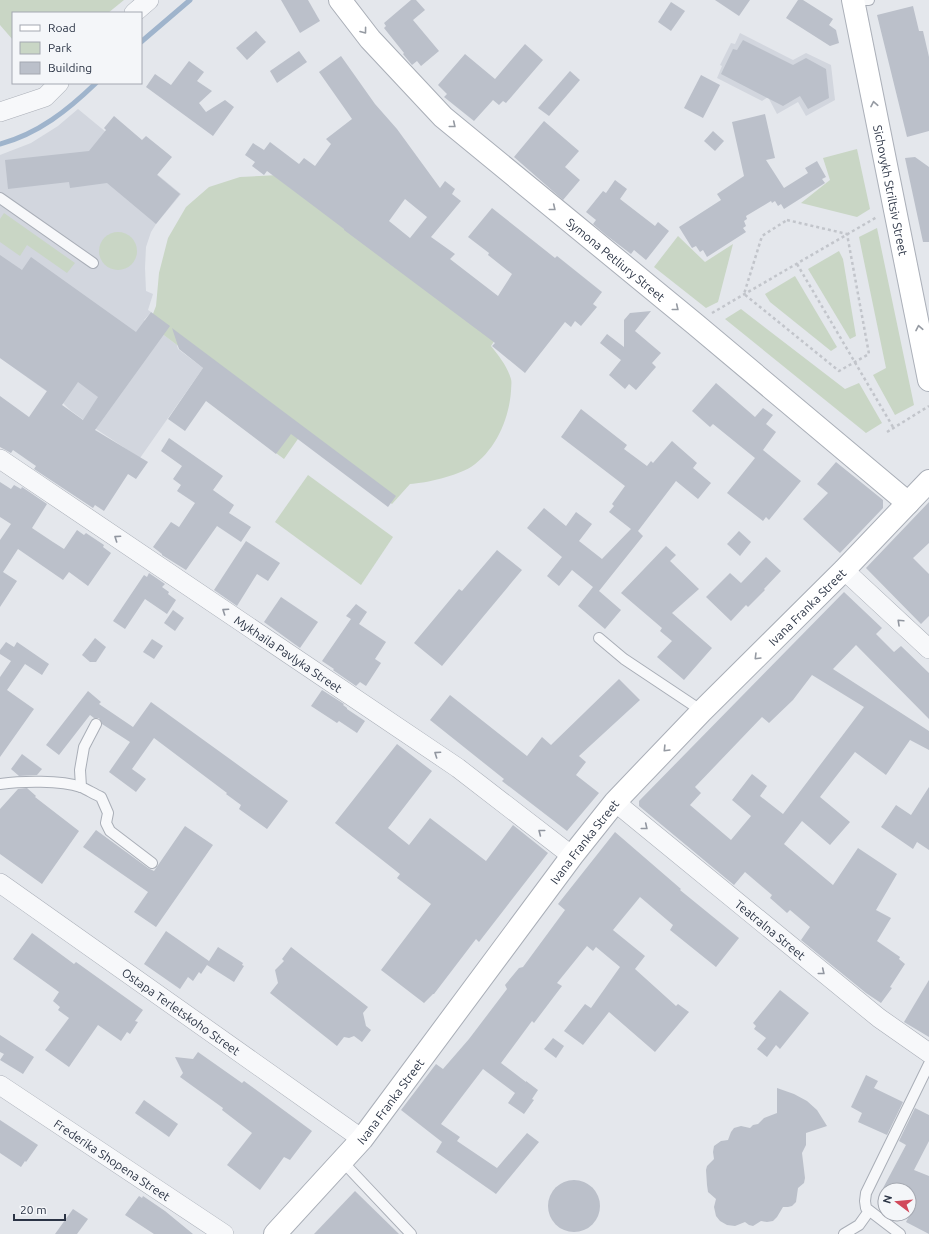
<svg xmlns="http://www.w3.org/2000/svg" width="929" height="1234" viewBox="0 0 929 1234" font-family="Ubuntu,sans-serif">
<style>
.built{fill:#d2d6de}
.green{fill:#c9d6c5}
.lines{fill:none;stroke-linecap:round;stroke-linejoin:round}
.stream{stroke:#9fb4cc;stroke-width:5}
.building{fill:#bbc0ca;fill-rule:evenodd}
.lane-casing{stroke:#a9aeb7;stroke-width:12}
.street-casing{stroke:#a9aeb7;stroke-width:20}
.secondary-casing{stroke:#a9aeb7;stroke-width:24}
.path{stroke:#c2c5cb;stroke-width:2.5;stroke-dasharray:3 3;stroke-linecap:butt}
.lane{stroke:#f7f8fa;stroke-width:10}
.street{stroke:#f7f8fa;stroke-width:19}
.secondary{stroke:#fff;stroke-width:22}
.oneway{stroke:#959aa2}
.oneway2{stroke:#9196a0}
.labels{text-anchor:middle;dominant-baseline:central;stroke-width:3;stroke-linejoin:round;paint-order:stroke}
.street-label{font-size:12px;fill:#2b3445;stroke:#f4f6f9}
</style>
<rect width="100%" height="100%" fill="#e4e7ec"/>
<!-- built -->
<g class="built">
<polygon points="740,33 793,60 806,53 831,65 835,100 806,116 798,102 777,114 768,97 762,101 717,78 722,66 720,65 731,43 735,44"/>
<polygon points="78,109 181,194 156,224 151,232 146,247 145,268 146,291 153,294 148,310 151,312 144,320 177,345 178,349 203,368 140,458 96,429 70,410 63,403 0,358 0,155 31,143 58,126"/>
</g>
<!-- green -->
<g class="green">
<polygon points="0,0 124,0 108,13 13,13 13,40 0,25"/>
<polygon points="857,149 870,209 857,217 801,203 830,180 823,158"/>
<path d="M279,175L504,326L491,346C499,356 507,366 511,379C512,383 511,387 511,391C509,420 495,451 471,467C456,476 427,483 410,484L392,504L300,436L284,459L217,409L233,387L149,324L156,306L159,273L168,238L186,207L209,187L240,177Z"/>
<polygon points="4,213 75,263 67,273 27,245 20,256 0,242 0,219"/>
<polygon points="877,228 914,405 895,415 873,375 886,368 859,237"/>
<circle cx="118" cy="251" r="19"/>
<polygon points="678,236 705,262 733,244 718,302 706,308 654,267"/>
<polygon points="839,251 843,259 856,336 850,339 808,269"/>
<polygon points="795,276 837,347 831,351 770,302 765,294"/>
<polygon points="741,309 845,389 859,383 882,423 866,433 725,319"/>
<polygon points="308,475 393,537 361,585 275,522"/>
</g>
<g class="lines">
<!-- stream -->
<g class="stream">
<polyline points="141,42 190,0"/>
<path d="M0,144C38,134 68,110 96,83"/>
</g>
</g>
<!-- building -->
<g class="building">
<polygon points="281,0 308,0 320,21 300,33"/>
<polygon points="411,0 416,0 425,10 413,20 439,51 421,66 417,61 412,65 403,54 404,53 384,28 386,26 384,23"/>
<polygon points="715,0 750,0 739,16"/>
<polygon points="798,0 803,0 833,19 829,25 836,30 839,43 830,46 786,18"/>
<polygon points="671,2 685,11 671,31 658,22"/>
<polygon points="913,6 919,31 923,31 929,57 929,131 907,137 877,15"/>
<polygon points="256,31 266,42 247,60 236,48"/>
<polygon points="743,40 793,65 806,58 826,69 829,98 808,109 800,96 783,106 721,74 733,49 737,50"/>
<polygon points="525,44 543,60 506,103 503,101 499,105 493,100 474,121 444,97 447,94 438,85 465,54 495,79"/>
<polygon points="299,51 307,62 277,83 270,71"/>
<path d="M341,56L375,104L397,129L440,188L445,181L455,189L452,194L461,201L431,237L455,254L450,259L498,296L512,274L488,255L489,253L468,237L492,208L555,258L557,256L602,292L593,304L597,307L581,326L575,321L571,327L565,322L525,373L492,346L495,343L344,230V229L295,192L267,171L264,175L252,166L255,162L245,155L253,143L264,150L270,142L299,164L304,158L315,166L331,144L326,139L352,119L319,72ZM405,199L427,217L410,238L389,221Z"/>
<polygon points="189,61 204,72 197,81 212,91 199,103 206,112 225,100 234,107 213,136 146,87 155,74 171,85"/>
<polygon points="570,71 580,80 549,116 538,108"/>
<polygon points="701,75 720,85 703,118 684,108"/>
<polygon points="765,114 775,158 766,160 784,188 808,173 805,168 817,161 826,177 822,179 825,183 784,209 781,204 778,206 775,201 772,203 771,201 746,216 747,219 744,221 746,226 743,228 746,232 707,257 703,250 700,252 696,246 692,248 679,227 721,200 717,194 744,176 732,122"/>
<polygon points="114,116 142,140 146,136 172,157 157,175 180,194 156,224 107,183 70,188 69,182 8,189 5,160 89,151 106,130 104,128"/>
<polygon points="544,121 579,151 565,167 580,180 563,200 514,157"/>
<polygon points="713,131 724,141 715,151 704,141"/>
<polygon points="915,157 929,167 929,242 923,242 905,158"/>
<polygon points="615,180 627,189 620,199 655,226 658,222 669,231 646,260 634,250 631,254 606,235 593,224 596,220 586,212 603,191 606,193"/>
<path d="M0,255L22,270L31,257L136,332L151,312L170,326L95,430L148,462L136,479L128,474L104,511L95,505L93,508L34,469L36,466L13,450L11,453L0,447V396L29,417L47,391L0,358ZM78,382L98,397L83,420L62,405Z"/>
<polygon points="651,311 635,331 661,353 652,363 656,367 636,390 629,384 625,389 609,375 621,360 600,343 607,334 624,347 624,320 630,313"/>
<polygon points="172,328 396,496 388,507 291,434 276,454 206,401 185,431 168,419 203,368 179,349"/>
<polygon points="716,383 755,417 763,408 773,415 766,424 776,432 763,450 801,481 769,520 766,517 763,521 727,493 755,458 713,424 710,427 692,411"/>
<polygon points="581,409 627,445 624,449 647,466 651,461 653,463 672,441 697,463 693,468 711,483 698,499 676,481 638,531 643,536 599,591 621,610 605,629 578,606 593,587 572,570 559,586 547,576 562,557 527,528 544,508 566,526 576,512 592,524 579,541 602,559 631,529 609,512 614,506 612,504 625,486 561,437"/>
<polygon points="169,438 223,476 213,490 234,505 229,513 251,527 241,542 217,526 186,570 162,555 162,554 153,547 171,522 179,527 195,503 177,491 181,485 173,479 182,466 161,451"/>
<polygon points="836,462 883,500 883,508 840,553 803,519 828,493 817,484"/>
<polygon points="0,482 11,489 14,485 21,489 22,487 47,504 32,528 53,542 64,549 77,530 84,535 86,533 104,545 103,547 111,553 88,586 69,572 63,580 18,549 3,572 17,581 0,607 0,540 11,524 0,517"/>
<polygon points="929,502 929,543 913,558 929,574 929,616 921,624 866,568"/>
<polygon points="739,531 751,542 740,556 727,544"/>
<polygon points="246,541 280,563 268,581 257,574 237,606 214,590"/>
<polygon points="666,546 676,555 670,561 699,589 672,613 712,648 684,680 657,657 672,641 660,631 662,628 621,593"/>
<polygon points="497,550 522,570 442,666 414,643 459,589 462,591"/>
<polygon points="766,557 781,571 764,589 765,590 748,607 746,605 731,621 706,597 730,573 741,583"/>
<polygon points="149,573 165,584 162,587 169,592 168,594 176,600 167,614 145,599 125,629 113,621 144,575 147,577"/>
<path d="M844,592L882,628L876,634L894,652L901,646L929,673V719L856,645L833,669L929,731V750L910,740L886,775L855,752L820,797L850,822L830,845L802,821L784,844L833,885L858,848L897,874L876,910L891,918L877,941L900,957L899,959L905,964L890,987L892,988L881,1003L866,993L801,940L810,927L790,910L787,913L770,898L772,895L745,872L734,885L639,806V801ZM812,675L864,707L783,814L760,796L767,786L752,774L732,800L751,816L731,840L690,805L701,793L695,787L762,717L769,723L793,700Z"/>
<polygon points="281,597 318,622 300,648 264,622"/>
<polygon points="356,604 367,612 359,624 386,642 375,659 381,663 366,686 360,682 356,686 333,670 334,669 322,661 351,619 346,616"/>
<polygon points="173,610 184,618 175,631 164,623"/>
<polygon points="95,638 106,647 96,662 90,662 82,655"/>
<polygon points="152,639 163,646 154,659 143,652"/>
<polygon points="6,642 14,647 17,642 49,664 42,675 25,664 7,690 34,709 0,757 0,677 11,661 0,654 0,650"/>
<polygon points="619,679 640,700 579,756 586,762 576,775 599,793 567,831 502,781 504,779 430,720 450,695 527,756 542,737 551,745"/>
<polygon points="322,690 344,704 343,705 347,708 347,709 365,721 357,733 339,721 337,723 311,706"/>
<polygon points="88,691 101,702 99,704 133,727 151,702 288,801 267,829 239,809 241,805 226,794 227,793 154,738 132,769 146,779 136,792 109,772 130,742 102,724 99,718 94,718 90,715 59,755 46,745"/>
<polygon points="397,744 432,771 388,828 409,845 430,818 486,861 513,825 548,853 479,942 476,939 434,994 433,994 424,1003 381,970 431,904 397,878 400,874 335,823"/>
<polygon points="22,754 42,769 37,775 19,776 11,769"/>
<polygon points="929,787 929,850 917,842 913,849 881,827 896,805 911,815"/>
<polygon points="27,788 36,796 35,797 79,831 42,884 0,854 0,809 18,789"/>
<polygon points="185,826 213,845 156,927 134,912 148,892 83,847 96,830 148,868 154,871"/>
<polygon points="615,832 681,889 680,890 739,938 716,967 670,930 673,925 640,897 613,930 645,956 635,969 676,1006 678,1004 689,1012 655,1052 609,1012 583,1045 564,1031 585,1004 591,1008 620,967 596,947 593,951 587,946 557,983 562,986 534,1023 532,1021 501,1063 526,1082 526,1081 538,1090 532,1099 534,1100 524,1114 508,1103 515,1093 483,1069 441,1124 460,1137 457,1141 497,1168 527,1133 539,1142 496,1194 436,1152 442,1142 401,1110 436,1064 443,1069 469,1039 507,989 505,985 519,968 523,967 565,910 558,904"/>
<polygon points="166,931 209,961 218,947 243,963 242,965 244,966 234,982 207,965 201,974 199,972 193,981 188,977 180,989 144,964"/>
<polygon points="32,933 74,964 76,962 143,1010 135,1021 138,1022 130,1034 127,1032 121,1041 98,1025 69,1067 45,1050 69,1018 58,1010 60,1007 53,1001 59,992 13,959"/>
<polygon points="291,947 368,1007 363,1013 366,1026 371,1030 362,1042 354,1036 349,1038 344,1037 337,1046 270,993 278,983 275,970 284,961 282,959"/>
<polygon points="929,980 929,1037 904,1022"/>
<polygon points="780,990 809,1013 780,1049 776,1045 767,1057 757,1049 766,1038 754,1029 756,1026 753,1023"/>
<polygon points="0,1035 34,1057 23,1074 0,1060 4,1054 0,1052"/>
<polygon points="553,1038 564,1046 556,1058 544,1049"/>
<polygon points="198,1052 242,1083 244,1081 312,1131 290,1160 284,1157 260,1190 227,1165 252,1133 222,1110 223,1108 180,1077 183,1073 175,1057 193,1059"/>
<polygon points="866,1075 878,1081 874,1088 903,1102 887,1135 858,1122 862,1113 851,1107"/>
<polygon points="777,1088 794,1094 807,1101 817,1110 827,1126 806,1133 806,1145 802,1153 805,1178 804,1183 798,1188 796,1202 792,1206 788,1207 783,1207 777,1217 773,1221 767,1222 761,1221 753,1226 749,1225 745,1222 735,1226 727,1225 720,1221 716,1216 714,1207 716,1199 708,1192 707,1185 706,1170 707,1166 714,1159 713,1152 714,1146 721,1141 728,1140 731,1132 734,1128 741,1126 750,1128 753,1125 758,1124 764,1118 777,1113"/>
<polygon points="144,1100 178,1124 169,1137 135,1113"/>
<polygon points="915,1108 929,1115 929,1141 914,1170 929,1176 929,1234 906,1222 916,1203 909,1200 909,1190 882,1190 906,1145 899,1141"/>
<polygon points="0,1120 38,1145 26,1162 25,1161 21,1167 0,1153"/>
<circle cx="574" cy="1206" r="26"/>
<polygon points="355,1191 399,1234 314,1234"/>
<polygon points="139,1196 142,1198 143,1196 165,1211 193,1234 154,1234 125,1215"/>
<polygon points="73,1209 88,1219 77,1234 55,1234"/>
</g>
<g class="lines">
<defs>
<g id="lane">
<polyline points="859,0 869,0"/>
<polyline points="0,198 93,263"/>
<polyline points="599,638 624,659 702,711"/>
<path d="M0,784C21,781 61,780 81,787C88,790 94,794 101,797L108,813L106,823L110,831L152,863"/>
<polyline points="81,787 80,770 84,747 96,724"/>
<polyline points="342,1161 411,1234"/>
<polyline points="844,1234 859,1225 869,1211"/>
<polyline points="900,1234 866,1208 865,1201 866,1193 929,1064"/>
</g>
<g id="street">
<polyline points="134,13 149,0"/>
<polyline points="0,112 45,97 59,83"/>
<path id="s1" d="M0,459L458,768L572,856"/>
<polyline points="844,570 929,649"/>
<path id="s2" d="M615,802L879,1018L929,1053"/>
<path id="s3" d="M0,883L362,1139"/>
<path id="s4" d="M0,1085L224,1234"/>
</g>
<g id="secondary">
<path id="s5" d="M340,0L370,39L443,117L695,324L908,503"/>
<path id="s6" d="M853,0L929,380"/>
<path id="s7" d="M275,1234L362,1139L572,856L615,802L702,711L844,570L929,481"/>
</g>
</defs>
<!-- lane casing -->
<use href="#lane" class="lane-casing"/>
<!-- street casing -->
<use href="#street" class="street-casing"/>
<!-- secondary casing -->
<use href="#secondary" class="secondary-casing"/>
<!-- path -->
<g class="path">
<polygon points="787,220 847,234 869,354 839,371 744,294 762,236"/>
<polyline points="797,264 893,427"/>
<polyline points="712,313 877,217"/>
<polyline points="887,432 929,406"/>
</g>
<!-- lane -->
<use href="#lane" class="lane"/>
<!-- street -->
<use href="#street" class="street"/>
<!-- secondary -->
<use href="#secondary" class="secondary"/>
</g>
<!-- one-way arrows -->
<defs><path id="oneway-chevron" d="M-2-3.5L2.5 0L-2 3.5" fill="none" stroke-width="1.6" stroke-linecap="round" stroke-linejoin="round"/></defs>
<g class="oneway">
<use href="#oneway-chevron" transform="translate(364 31) rotate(53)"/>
<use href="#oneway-chevron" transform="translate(874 104) rotate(-101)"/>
<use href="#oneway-chevron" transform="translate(453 125) rotate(39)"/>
<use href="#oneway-chevron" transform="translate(553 208) rotate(39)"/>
<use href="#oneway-chevron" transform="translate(676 308) rotate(39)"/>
<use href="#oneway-chevron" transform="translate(919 328) rotate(-101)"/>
<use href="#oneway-chevron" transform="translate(757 657) rotate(135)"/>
<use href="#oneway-chevron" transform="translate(666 749) rotate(134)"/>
</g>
<g class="oneway2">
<use href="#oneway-chevron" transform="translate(117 538) rotate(-146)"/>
<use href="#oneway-chevron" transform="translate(225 611) rotate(-146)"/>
<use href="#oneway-chevron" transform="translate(900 622) rotate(-137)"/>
<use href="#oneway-chevron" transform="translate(437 754) rotate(-146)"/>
<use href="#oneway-chevron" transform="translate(645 827) rotate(39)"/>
<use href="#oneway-chevron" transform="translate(541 832) rotate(-142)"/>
<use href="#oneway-chevron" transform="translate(822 972) rotate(39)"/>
</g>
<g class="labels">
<!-- street labels -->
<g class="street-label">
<text stroke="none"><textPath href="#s6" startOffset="194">Sichovykh Striltsiv Street</textPath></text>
<text stroke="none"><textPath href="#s5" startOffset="380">Symona Petliury Street</textPath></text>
<text stroke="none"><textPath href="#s7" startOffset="824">Ivana Franka Street</textPath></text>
<text stroke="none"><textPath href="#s1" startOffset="348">Mykhaila Pavlyka Street</textPath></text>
<text stroke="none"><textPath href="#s7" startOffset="500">Ivana Franka Street</textPath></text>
<text stroke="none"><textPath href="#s2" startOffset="201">Teatralna Street</textPath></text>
<text stroke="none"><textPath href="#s3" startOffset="222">Ostapa Terletskoho Street</textPath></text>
<text stroke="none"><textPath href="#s7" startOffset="176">Ivana Franka Street</textPath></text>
<text stroke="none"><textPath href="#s4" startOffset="135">Frederika Shopena Street</textPath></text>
</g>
</g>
<!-- legend -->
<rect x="12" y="12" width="130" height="72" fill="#f4f6f9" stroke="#a4a8b1"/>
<rect x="20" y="25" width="20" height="6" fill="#ffffff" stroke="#a4a8b1"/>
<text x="48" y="32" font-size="12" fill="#2b3445">Road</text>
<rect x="20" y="42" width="20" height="12" fill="#c9d6c5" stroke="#a4a8b1"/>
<text x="48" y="52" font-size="12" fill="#2b3445">Park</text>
<rect x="20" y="62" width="20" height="12" fill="#bbc0ca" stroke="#a4a8b1"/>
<text x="48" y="72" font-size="12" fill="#2b3445">Building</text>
<!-- north arrow -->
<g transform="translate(897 1202) rotate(286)"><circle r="19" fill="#f4f6f9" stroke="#a4a8b1"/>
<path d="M0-3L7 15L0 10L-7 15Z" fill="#d1495b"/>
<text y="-6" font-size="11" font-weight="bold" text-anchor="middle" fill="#2b3445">N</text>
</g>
<!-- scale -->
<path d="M14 1214v6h51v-6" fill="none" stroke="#2b3445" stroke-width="2"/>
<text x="20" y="1214" font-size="12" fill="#2b3445" stroke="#f4f6f9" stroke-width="3" paint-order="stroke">20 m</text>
</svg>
